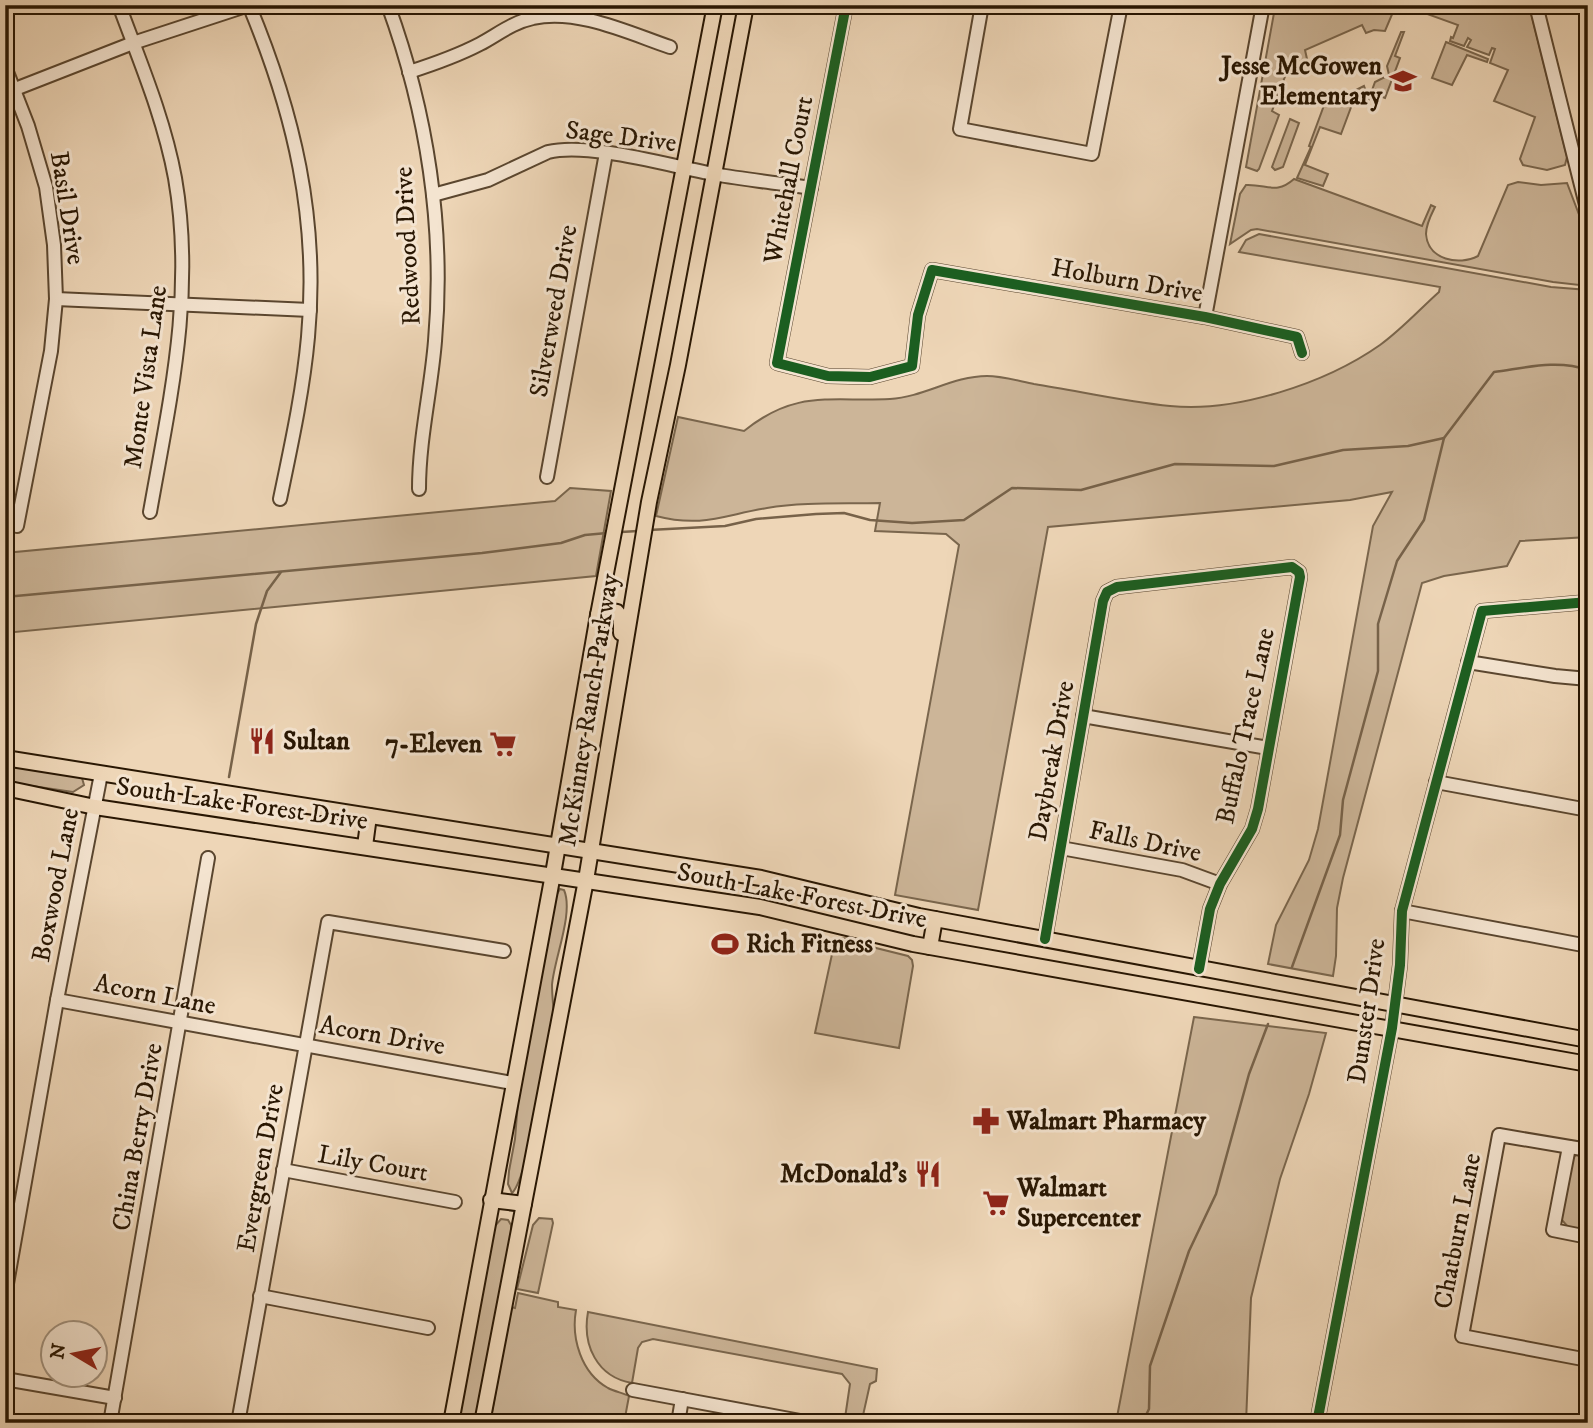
<svg xmlns="http://www.w3.org/2000/svg" width="1593" height="1428" viewBox="0 0 1593 1428" font-family="'IM FELL DW Pica',serif">
<style>
.green{fill:#ccb598;stroke:#7a664d;stroke-width:2}
.lines{fill:none;stroke-linecap:round;stroke-linejoin:round}
.stream{stroke:#776249;stroke-width:2.5}
.minor-casing{stroke:#5a462f;stroke-width:16}
.major-casing{stroke:#281602;stroke-width:18}
.minor{stroke:#f4e4d0;stroke-width:12}
.major{stroke:#eed6b7;stroke-width:14}
.cycleway-casing{stroke:#f4e4d0;stroke-width:15}
.cycleway{stroke:#1b5e20;stroke-width:10}
.labels{text-anchor:middle;dominant-baseline:central;stroke-width:6;stroke-linejoin:round;paint-order:stroke}
.poi-label{font-size:26px;font-weight:bold;fill:#281602;stroke:#f4e4d0;text-anchor:start}
.street-label{font-size:26px;fill:#281602;stroke:#f4e4d0}
</style>
<rect width="100%" height="100%" fill="#eed6b7"/>
<filter id="stains"><feTurbulence type="fractalNoise" baseFrequency=".00286" numOctaves="4"/><feColorMatrix values="0 0 0 0 .2 0 0 0 0 .09 0 0 0 0 .02 0 0 0 .5 -.17"/></filter>
<radialGradient id="worn" r=".72"><stop offset=".6" stop-color="#630" stop-opacity="0"/><stop offset="1" stop-color="#630" stop-opacity=".3"/></radialGradient>
<!-- green -->
<g class="green">
<polygon points="1339,5 1396,5 1385,31 1374,30 1366,33 1362,25 1305,50 1307,59 1297,68 1289,66 1272,111 1279,115 1259,169 1257,171 1246,167 1274,13 1282,7 1306,9"/>
<polygon points="1411,5 1529,5 1567,157 1565,165 1547,170 1523,165 1520,159 1535,117 1494,101 1508,70 1490,63 1495,49 1492,48 1489,55 1467,47 1471,40 1468,38 1464,46 1450,41 1451,37 1453,38 1458,25 1416,10"/>
<polygon points="1401,32 1404,32 1395,56 1400,58 1385,98 1371,93 1375,82 1389,75 1387,66"/>
<polygon points="1446,42 1488,59 1487,62 1467,55 1452,85 1432,78"/>
<polygon points="1364,86 1369,99 1366,106 1353,102 1341,134 1320,127 1305,165 1328,174 1323,186 1297,178 1311,147 1309,146 1326,100 1338,95 1345,105 1342,97"/>
<polygon points="1290,119 1299,123 1283,167 1275,170 1272,167"/>
<path d="M1294,179L1422,226L1431,205L1435,207C1431,215 1426,224 1426,234C1428,260 1459,266 1478,256L1508,185L1518,182L1541,185L1567,183L1583,225L1588,227V286L1553,282L1257,229L1251,230L1230,244L1240,194L1246,185C1267,184 1276,195 1294,179Z"/>
<path d="M1259,234L1551,287L1588,290V537L1520,541L1507,566L1444,576L1422,583L1343,878L1337,908L1336,956L1333,976L1268,964L1276,925L1309,860L1318,829L1373,526L1392,492L1350,500L1048,527L978,910L895,895L959,545L946,534L875,531L880,503C843,504 804,502 767,508C724,515 702,528 656,516L678,417L744,431C796,389 830,402 890,399C924,397 953,376 987,376C1002,376 1019,381 1034,384C1079,391 1125,402 1170,406C1236,413 1326,383 1380,345C1401,330 1420,309 1439,292L1440,287L1239,252L1246,240Z"/>
<polygon points="570,488 611,491 596,576 5,633 5,553 555,501"/>
<polygon points="5,764 78,776 82,778 84,785 73,792 5,782"/>
<path d="M560,889L564,890C574,913 554,959 552,985C552,997 554,1010 554,1022C553,1046 526,1181 512,1193L508,1184L509,1171L515,1139L520,1077L553,901Z"/>
<polygon points="841,938 854,939 868,946 908,956 912,960 913,966 899,1048 815,1033 834,945"/>
<polygon points="1194,1017 1326,1033 1309,1094 1280,1179 1251,1298 1246,1423 1106,1423 1117,1417"/>
<polygon points="1579,1153 1588,1154 1588,1228 1584,1231 1569,1228 1561,1219 1572,1158"/>
<polygon points="539,1218 552,1219 553,1223 538,1293 517,1289 533,1225"/>
<polygon points="501,1219 508,1220 511,1225 511,1234 476,1423 457,1423 494,1227"/>
<path d="M518,1293L558,1302V1307L576,1310C571,1338 581,1373 608,1388C614,1391 622,1393 629,1396L624,1423H490L511,1307L515,1308Z"/>
<path d="M588,1312L877,1369L876,1381L870,1384L862,1420L845,1418L850,1384L842,1374L653,1339L642,1342L638,1348L632,1383C597,1377 582,1345 588,1312Z"/>
</g>
<g class="lines">
<!-- stream -->
<g class="stream">
<polyline points="649,530 725,526 756,519 816,514 844,513 870,520 912,523 964,520 1012,488 1081,490 1175,464 1274,466 1343,450 1408,446 1444,438"/>
<polyline points="621,532 638,531"/>
<polyline points="5,597 482,553 561,543 585,535 607,533"/>
<polyline points="229,777 256,624 267,591 281,572"/>
<path d="M1292,967L1340,835L1343,800L1378,671V624L1397,561L1424,520L1444,438L1494,372C1525,368 1557,359 1588,370"/>
<polyline points="1142,1423 1149,1409 1150,1366 1189,1251 1216,1194 1249,1074 1268,1024"/>
</g>
<defs>
<g id="minor">
<path d="M119,5C140,62 164,118 175,178C195,293 170,399 150,512"/>
<path d="M249,5C294,113 319,219 308,337C303,392 291,446 280,499"/>
<path d="M388,5C427,112 445,228 435,341C431,391 419,439 419,489"/>
<polyline points="846,5 777,363 828,376 870,377 912,366 918,315 932,270 1205,317 1297,337 1302,353"/>
<polyline points="982,5 960,129 1092,154 1121,5"/>
<polyline points="1536,5 1588,213"/>
<polyline points="5,67 28,126 46,187 54,245 56,299 51,351 17,526"/>
<path d="M409,72C434,64 457,56 480,44C497,35 513,22 533,18C577,8 629,33 670,47"/>
<polyline points="5,93 133,43 249,5"/>
<path d="M433,195L488,180L548,152C589,142 670,166 714,174C746,180 779,183 811,188"/>
<polyline points="56,299 310,310"/>
<polyline points="1205,317 1263,5"/>
<polyline points="547,477 606,153"/>
<polyline points="1468,662 1555,676 1588,679"/>
<polyline points="1083,716 1268,748"/>
<polyline points="1436,782 1588,810"/>
<polyline points="1061,848 1182,870 1220,884"/>
<polyline points="1402,911 1588,946"/>
<polyline points="1045,939 1103,601 1107,592 1117,587 1292,567 1299,572 1300,577 1258,809 1252,829 1220,884 1210,909 1199,969"/>
<polyline points="57,1000 512,1083"/>
<polyline points="1569,1147 1553,1230 1588,1237"/>
<polyline points="1588,1150 1499,1135 1462,1336 1588,1360"/>
<polyline points="283,1170 455,1202"/>
<polyline points="5,1295 57,1000 101,774"/>
<polyline points="260,1296 428,1328"/>
<polyline points="5,1379 115,1398"/>
<polyline points="633,1390 811,1423"/>
<polyline points="239,1420 255,1423"/>
<polyline points="110,1423 208,858"/>
<polyline points="238,1423 328,922 504,951"/>
<polyline points="678,1423 682,1399"/>
<polyline points="1317,1423 1392,1028 1400,965 1402,911 1482,611 1588,602"/>
</g>
<g id="major">
<polyline points="598,615 604,610 617,612 621,617 621,633"/>
<polyline points="5,758 761,878 919,916 1588,1040"/>
<polyline points="5,788 95,807 760,907 913,944 1588,1064"/>
<polyline points="365,846 369,816"/>
<polyline points="930,947 935,919"/>
<polyline points="491,1200 524,1204"/>
<polyline points="451,1423 553,874 598,615 715,5"/>
<polyline points="482,1423 586,880 649,502 678,365 746,5"/>
</g>
</defs>
<!-- minor casing -->
<use href="#minor" class="minor-casing"/>
<!-- major casing -->
<use href="#major" class="major-casing"/>
<!-- minor -->
<use href="#minor" class="minor"/>
<!-- major -->
<use href="#major" class="major"/>
<defs>
<g id="cycleway">
<polyline points="846,5 777,363 828,376 870,377 912,366 918,315 932,270 1205,317 1297,337 1302,353"/>
<polyline points="1045,939 1103,601 1107,592 1117,587 1292,567 1299,572 1300,577 1258,809 1252,829 1220,884 1210,909 1199,969"/>
<polyline points="1317,1423 1392,1028 1400,965 1402,911 1482,611 1588,602"/>
</g>
</defs>
<!-- cycleway casing -->
<use href="#cycleway" class="cycleway-casing"/>
<!-- cycleway -->
<use href="#cycleway" class="cycleway"/>
</g>
<!-- icons -->
<defs>
<symbol id="school-bare" viewBox="-9 -9 18 18"><path d="M0-5L7-2L0 1L-7-2ZM-4 1L0 2.5L4 1V4Q0 6-4 4Z" fill="#8f2418" stroke="#f4e4d0" stroke-width="2.5" paint-order="stroke"/></symbol>
<symbol id="restaurant-bare" viewBox="-9 -9 18 18"><path d="M-5-6h1v4h1v-4h1v4h1v-4h1v5L-1.5 .5V6h-2V.5L-5-1ZM5-6V6H3V1.5H1.5Q1.5-4 5-6Z" fill="#8f2418" stroke="#f4e4d0" stroke-width="2.5" paint-order="stroke"/></symbol>
<symbol id="supermarket-bare" viewBox="-9 -9 18 18"><path d="M-6-5.5h2.5l.6 2H6L4.5 2H-2.5L-4.4-4H-6ZM-1.5 3.2a1.3 1.3 0 1 0 .1 0ZM3 3.2a1.3 1.3 0 1 0 .1 0Z" fill="#8f2418" stroke="#f4e4d0" stroke-width="2.5" paint-order="stroke"/></symbol>
<symbol id="stadium-bare" viewBox="-9 -9 18 18"><path d="M0-5a6.5 5 0 1 0 0 10a6.5 5 0 1 0 0-10ZM-3.5-1.8h7v3.6h-7Z" fill="#8f2418" stroke="#f4e4d0" stroke-width="2.5" paint-order="stroke"/></symbol>
<symbol id="pharmacy-bare" viewBox="-9 -9 18 18"><path d="M-2-6h4v4h4v4h-4v4h-4v-4h-4v-4h4Z" fill="#8f2418" stroke="#f4e4d0" stroke-width="2.5" paint-order="stroke"/></symbol>
</defs>
<g fill-rule="evenodd">
<use href="#school-bare" x="1384" y="62" width="38" height="38"/>
<use href="#restaurant-bare" x="243" y="722" width="38" height="38"/>
<use href="#supermarket-bare" x="484" y="725" width="38" height="38"/>
<use href="#stadium-bare" x="706" y="925" width="38" height="38"/>
<use href="#pharmacy-bare" x="967" y="1102" width="38" height="38"/>
<use href="#restaurant-bare" x="909" y="1155" width="38" height="38"/>
<use href="#supermarket-bare" x="977" y="1184" width="38" height="38"/>
</g>
<g class="labels">
<!-- poi labels -->
<g class="poi-label">
<text x="1382" y="66" text-anchor="end">Jesse McGowen<tspan x="1382" dy="30">Elementary</tspan></text>
<text x="283" y="741">Sultan</text>
<text x="482" y="744" text-anchor="end">7-Eleven</text>
<text x="746" y="944">Rich Fitness</text>
<text x="1007" y="1121">Walmart Pharmacy</text>
<text x="907" y="1174" text-anchor="end">McDonald's</text>
<text x="1017" y="1188">Walmart<tspan x="1017" dy="30">Supercenter</tspan></text>
</g>
<!-- street labels -->
<g class="street-label">
<text transform="translate(621 137) rotate(7)">Sage Drive</text>
<text transform="translate(789 180) rotate(-79)">Whitehall Court</text>
<text transform="translate(67 208) rotate(81)">Basil Drive</text>
<text transform="translate(408 246) rotate(-93)">Redwood Drive</text>
<text transform="translate(1127 281) rotate(10)">Holburn Drive</text>
<text transform="translate(554 311) rotate(-80)">Silverweed Drive</text>
<text transform="translate(146 377) rotate(-82)">Monte Vista Lane</text>
<text transform="translate(589 710) rotate(-81)">McKinney Ranch Parkway</text>
<text transform="translate(1246 726) rotate(-78)">Buffalo Trace Lane</text>
<text transform="translate(1052 761) rotate(-80)">Daybreak Drive</text>
<text transform="translate(242 804) rotate(8)">South Lake Forest Drive</text>
<text transform="translate(1145 842) rotate(12)">Falls Drive</text>
<text transform="translate(56 885) rotate(-79)">Boxwood Lane</text>
<text transform="translate(802 896) rotate(11)">South Lake Forest Drive</text>
<text transform="translate(155 995) rotate(11)">Acorn Lane</text>
<text transform="translate(1367 1011) rotate(-82)">Dunster Drive</text>
<text transform="translate(382 1036) rotate(10)">Acorn Drive</text>
<text transform="translate(138 1137) rotate(-80)">China Berry Drive</text>
<text transform="translate(373 1164) rotate(10)">Lily Court</text>
<text transform="translate(261 1168) rotate(-80)">Evergreen Drive</text>
<text transform="translate(1458 1231) rotate(-79)">Chatburn Lane</text>
</g>
</g>
<!-- margin -->
<rect width="1593" height="1428" fill="none" stroke="#eed6b7" stroke-width="28"/>
<rect x="7" y="7" width="1579" height="1414" fill="none" stroke="#281602" stroke-width="3.5"/>
<rect x="14" y="14" width="1565" height="1400" fill="none" stroke="#281602" stroke-width="2"/>
<!-- north arrow -->
<g transform="translate(74 1354) rotate(280)"><circle r="33" fill="#f4e4d0" stroke="#a2927e" stroke-width="2"/>
<path d="M0-5L12 26L0 18L-12 26Z" fill="#8f2418"/>
<text y="-10" font-size="19" font-weight="bold" text-anchor="middle" fill="#281602">N</text>
</g>
<rect width="100%" height="100%" filter="url(#stains)"/>
<rect width="100%" height="100%" fill="url(#worn)"/>
</svg>
